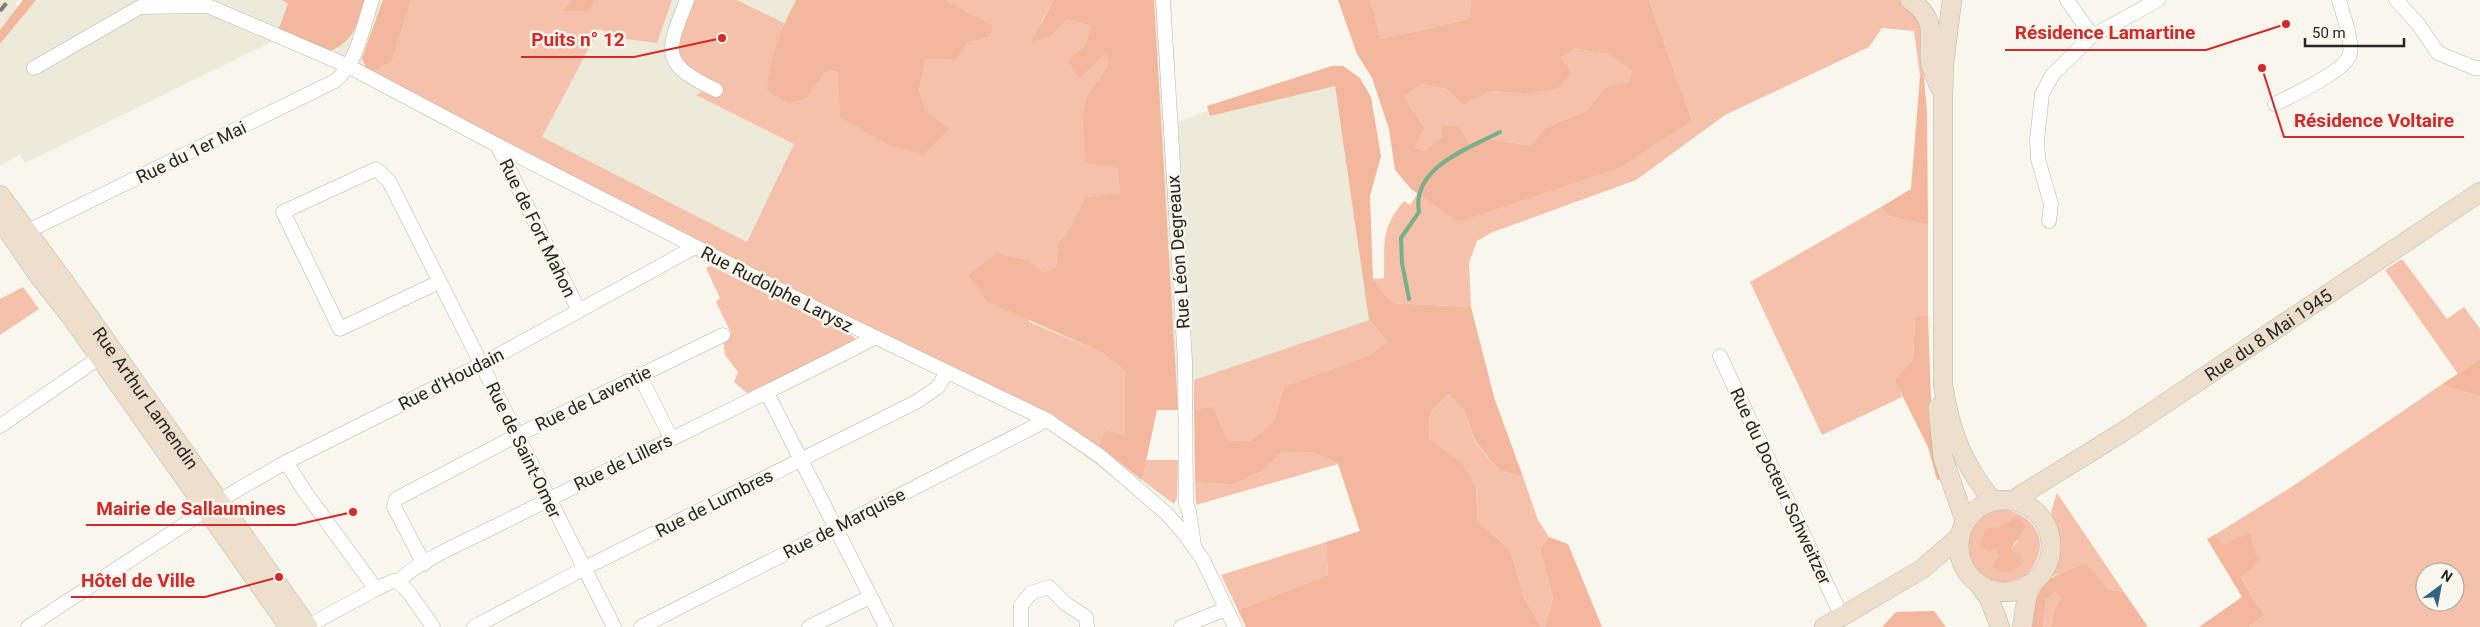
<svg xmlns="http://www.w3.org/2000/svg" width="2480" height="627" viewBox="0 0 2480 627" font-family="Roboto,sans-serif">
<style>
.built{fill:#edeada}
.green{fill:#f6c1aa;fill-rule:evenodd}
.forest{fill:#f3b79d;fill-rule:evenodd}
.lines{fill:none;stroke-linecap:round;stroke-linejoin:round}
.stream{stroke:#79af89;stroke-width:4}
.street-casing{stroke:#b8b6ae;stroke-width:15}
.secondary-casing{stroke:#b8b6ae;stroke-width:20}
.street{stroke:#fff;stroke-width:14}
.secondary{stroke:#eedfcc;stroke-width:19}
.rail{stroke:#7c7b75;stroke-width:4;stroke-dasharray:10 5;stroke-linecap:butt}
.labels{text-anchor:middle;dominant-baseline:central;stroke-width:5;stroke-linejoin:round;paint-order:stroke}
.street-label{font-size:18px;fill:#272623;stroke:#f8f6ed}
.leader{fill:none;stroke:#d62828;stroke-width:2}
.callout-dot{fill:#d62828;stroke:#f8f6ed;stroke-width:2}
.callout-label{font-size:19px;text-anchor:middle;font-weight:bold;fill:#d62828;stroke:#f8f6ed;stroke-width:5;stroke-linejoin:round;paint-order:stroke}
</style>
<rect width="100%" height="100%" fill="#f8f6ed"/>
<!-- built -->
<polygon class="built" points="0,0 18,0 15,4 18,7 23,0 1171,0 1177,122 1332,66 1369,320 1195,380 1194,409 1157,410 1138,496 1052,432 1024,417 711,266 678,246 365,81 273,41 25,163 20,155 0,165"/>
<!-- green -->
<g class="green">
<path d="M411,0H572L564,11L589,12L595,0H672L657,43L626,39L599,29L542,137L747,242L794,144L696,95L703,91L714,94L719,84C660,56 674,52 695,0H737L784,23L767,91L788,104L808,98L824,72L837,71L840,117L949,129L926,113L919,90L926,59L956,60L968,42L991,37L993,25L945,0H1053L1041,22L1052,36L1068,19L1091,26L1084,47L1107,54L1109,65L1087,95L1082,115L1085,162L1117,167L1120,193L1085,197L1073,224L1058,244L1056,267L1043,274L1030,261L1029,322L1103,353L1125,371V435L1105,430L1099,446C1009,387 913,351 817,304C668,229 521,150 373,72L392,61Z"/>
<polygon points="1371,0 1471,0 1469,19 1381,39"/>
<path d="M1649,0H1901L1921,17L1926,56L1924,78L1920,76L1914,31L1882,28L1869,47L1725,115L1636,180L1493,232L1477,241L1469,263L1471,307L1392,303L1373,279L1384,278C1385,243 1380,229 1404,201L1410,205L1418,193L1458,222L1692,121Z"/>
<polygon points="1576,49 1609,54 1632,71 1628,84 1605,87 1586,111 1546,127 1530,146 1493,139 1471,147 1442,136 1424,151 1413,148 1402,97 1421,84 1446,89 1464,105 1492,91 1524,94 1561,57"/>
<polygon points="1881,207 1889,216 1928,225 1928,315 1915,319 1913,359 1896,381 1902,397 1822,435 1750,282"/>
<polygon points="2402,259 2447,319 2464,307 2480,329 2480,359 2458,374 2385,270"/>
<polygon points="711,266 854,337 856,342 747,393 734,382 738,372 725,355 723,340 731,333 716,302 720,298 706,268"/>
<polygon points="23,287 39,309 0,335 0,299"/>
<polygon points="1369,320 1387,341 1368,356 1284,386 1273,422 1250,441 1227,440 1213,408 1194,409 1194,380"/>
<path d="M2441,385L2480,396V627H2249L2264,615L2216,534L2293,486ZM2425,572H2455V602H2425Z"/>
<polygon points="1449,394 1464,410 1475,442 1499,470 1523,477 1538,520 1549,537 1540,549 1553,598 1545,627 1541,627 1524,597 1510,549 1478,522 1476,489 1429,439 1430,413"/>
<polygon points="1282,450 1315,453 1338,464 1196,505 1195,482 1232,485 1261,472"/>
<polygon points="1146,460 1178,460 1177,498 1174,504 1142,480"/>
<polygon points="2057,493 2124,592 2109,589 2086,563 2050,577 2057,564 2060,550 2057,530 2051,512"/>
<path d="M2002,509C2032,513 2051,539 2033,567C2029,574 2022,578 2015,580C1966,597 1942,519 2002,509ZM2000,527L2018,541L2011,549L1998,557L1996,549L1981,538L1987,529Z"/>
<polygon points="1326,542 1328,575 1238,610 1221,575"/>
<polygon points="2055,592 2061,598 2053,613 2051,627 2043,627 2046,600"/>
</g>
<!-- forest -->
<g class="forest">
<polygon points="23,0 36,0 0,44 0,30"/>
<path d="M282,0H365C356,25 356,40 330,51L278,30L288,4Z"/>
<polygon points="383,0 411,0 392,61 373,72 366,67 362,58"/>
<polygon points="572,0 595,0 589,12 563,11"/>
<path d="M796,0H945L993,25L991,37L968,42L956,60L926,59L919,90L926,112L949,129L924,154L891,146L840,117L837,71L824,72L808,98L788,104L767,91C769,59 781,28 796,0Z"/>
<polygon points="1053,0 1154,0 1178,410 1157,410 1142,480 1099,446 1105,430 1125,435 1125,371 1103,353 987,301 969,275 996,254 1030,261 1043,273 1056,267 1058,244 1073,224 1085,197 1120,193 1117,167 1085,163 1082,115 1087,95 1109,65 1106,54 1079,78 1068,60 1084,47 1091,26 1068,19 1052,36 1032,42"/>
<path d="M1338,0H1371L1381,39L1469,19L1471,0H1649L1692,121L1618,168L1458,222L1411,189L1395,170L1389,129L1372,78L1357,54ZM1576,49L1609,54L1632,71L1628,83L1605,87L1586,111L1546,127L1530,146L1493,139L1471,147L1459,126H1442V136L1424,151L1414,148L1424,128L1403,97L1421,84L1446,89L1464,105L1492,91L1524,94L1558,88L1571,74L1561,57Z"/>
<polygon points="1332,66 1343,66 1360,78 1371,97 1381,156 1370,196 1373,279 1392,303 1471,307 1494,397 1523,477 1499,470 1475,441 1464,410 1449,394 1430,413 1429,439 1462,463 1476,489 1478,522 1510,549 1524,597 1541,627 1246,627 1238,610 1328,575 1326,542 1360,531 1338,464 1315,453 1282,451 1261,472 1232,485 1195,482 1194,409 1213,407 1227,440 1250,441 1273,422 1284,386 1368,356 1387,341 1369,320 1335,86 1210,116 1207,106"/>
<polygon points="1920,76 1924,78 1927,112 1928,225 1889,216 1881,207 1911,189"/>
<polygon points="1928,315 1932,430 1943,479 1937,480 1928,447 1895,381 1913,359 1915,318"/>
<polygon points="2480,359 2480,396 2441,385"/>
<path d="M2016,517L2026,526L2011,549L2022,556L2021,565C2011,574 2003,574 1992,567L1998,557L1996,549L1988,551L1981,546V538L1987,528L2000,527Z"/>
<polygon points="2250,533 2255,553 2260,560 2241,577 2264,615 2249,627 2199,627 2242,597 2207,539 2216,534 2223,545"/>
<polygon points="1549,537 1568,544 1602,627 1545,627 1553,598 1540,549"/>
<path d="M2086,563L2109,589L2124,592L2148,627H2051L2053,613L2061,598L2055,592L2046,600L2043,627H2031C2038,580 2042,580 2086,563Z"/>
<polygon points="1934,611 1946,627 1882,627 1896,612"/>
</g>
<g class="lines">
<!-- stream -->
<path class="stream" d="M1409,299L1402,263L1401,238L1419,212C1411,167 1470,148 1500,132"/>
<defs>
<g id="street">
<path d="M687,0C666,53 660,63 716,90"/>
<polyline points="1163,0 1185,361 1186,504 1189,511 1194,545"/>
<polyline points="2067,0 2092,36"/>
<polyline points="2396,0 2418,24 2438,53 2475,68 2480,68"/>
<polyline points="34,68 140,7 208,6 348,66 497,145 819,310 1047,420 1100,456 1167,514 1187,537 1203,560 1235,627"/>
<path d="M2275,104C2290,96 2349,70 2350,53C2352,39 2343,14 2339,0"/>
<polyline points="497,145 579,311"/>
<polyline points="2049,221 2051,204 2038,159 2037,140 2042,94 2053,74 2092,36 2158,0"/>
<path d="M20,235L335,81C357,64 363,26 372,0"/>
<polyline points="439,282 340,329 283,212 376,169 389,181 614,627"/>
<polyline points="1720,356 1842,617"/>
<polyline points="639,374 671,438"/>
<polyline points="767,393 886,627"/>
<polyline points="0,426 100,357"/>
<polyline points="286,462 305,492 376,589 306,627"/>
<polyline points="424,564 394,507 396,499 516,436 723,335"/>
<polyline points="399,582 410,594 433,627"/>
<path d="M376,589L393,581L399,582C414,562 475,537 500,524C624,461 750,402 874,338"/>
<polyline points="28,627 237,490 286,462 482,364 695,247"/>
<polyline points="474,627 583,569 916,402 938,387 947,372"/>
<polyline points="641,627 1047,420"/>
<polyline points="809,627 870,597"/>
<polyline points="1021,627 1021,605 1031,593 1049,587 1066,604 1086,617 1087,627"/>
<polyline points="1181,627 1226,609"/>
</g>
<g id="secondary">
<path d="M1910,0C1937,19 1929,33 1930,60C1931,68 1936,78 1939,86"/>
<path d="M1952,0L1944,64L1943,96V385C1950,431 1963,465 1993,501"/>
<path id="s1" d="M0,195L63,280L308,627"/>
<polyline points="0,219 38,275 72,318 289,627"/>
<polyline points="1938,408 1943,458 1965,521"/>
<path id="s2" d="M2013,500L2121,433L2480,192"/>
<circle cx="2005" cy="546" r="46"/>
<polyline points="1978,583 1989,598 2000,627"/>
<polyline points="1824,627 1922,569 1959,537"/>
<polyline points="2022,627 2029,584"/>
</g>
</defs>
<!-- street casing -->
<use href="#street" class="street-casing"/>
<!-- secondary casing -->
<use href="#secondary" class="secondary-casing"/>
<!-- street -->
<use href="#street" class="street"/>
<!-- secondary -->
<use href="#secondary" class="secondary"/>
<!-- rail -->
<polyline class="rail" points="0,11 9,0"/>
</g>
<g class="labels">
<!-- street labels -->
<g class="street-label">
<text transform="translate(191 152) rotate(-26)">Rue du 1er Mai</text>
<text transform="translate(538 228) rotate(64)">Rue de Fort Mahon</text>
<text transform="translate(1178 252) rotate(-94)">Rue Léon Degreaux</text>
<text transform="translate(777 289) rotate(27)">Rue Rudolphe Larysz</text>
<text stroke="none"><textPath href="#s2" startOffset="304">Rue du 8 Mai 1945</textPath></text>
<text transform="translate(451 379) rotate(-27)">Rue d'Houdain</text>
<text transform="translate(593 398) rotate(-26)">Rue de Laventie</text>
<text stroke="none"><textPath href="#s1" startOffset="250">Rue Arthur Lamendin</textPath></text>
<text transform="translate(524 450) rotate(64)">Rue de Saint-Omer</text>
<text transform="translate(623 462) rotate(-26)">Rue de Lillers</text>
<text transform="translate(1781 486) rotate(65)">Rue du Docteur Schweitzer</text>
<text transform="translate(714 503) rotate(-27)">Rue de Lumbres</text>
<text transform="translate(844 523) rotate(-27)">Rue de Marquise</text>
</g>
</g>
<!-- callouts -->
<path class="leader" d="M2286 24L2206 50H2005M722 38L634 57H521M2262 68L2284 137H2464M353 512L295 525H86M279 577L205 597H71"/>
<g class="callout-dot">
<circle cx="2286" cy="24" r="5"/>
<circle cx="722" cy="38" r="5"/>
<circle cx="2262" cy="68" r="5"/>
<circle cx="353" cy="512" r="5"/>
<circle cx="279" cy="577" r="5"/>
</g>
<g class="callout-label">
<text x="2105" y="39">Résidence Lamartine</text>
<text x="578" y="46">Puits n° 12</text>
<text x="2374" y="127">Résidence Voltaire</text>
<text x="191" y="515">Mairie de Sallaumines</text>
<text x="138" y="587">Hôtel de Ville</text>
</g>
<!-- north arrow -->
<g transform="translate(2440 587) rotate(32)"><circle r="24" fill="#f8f6ed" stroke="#a4a39c"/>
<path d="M0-4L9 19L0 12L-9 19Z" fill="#316481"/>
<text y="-8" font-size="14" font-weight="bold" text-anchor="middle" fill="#272623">N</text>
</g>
<!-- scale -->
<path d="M2305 38v8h99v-8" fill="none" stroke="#272623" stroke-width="2.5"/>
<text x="2312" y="38" font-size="15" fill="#272623" stroke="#f8f6ed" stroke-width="4" paint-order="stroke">50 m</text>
</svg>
